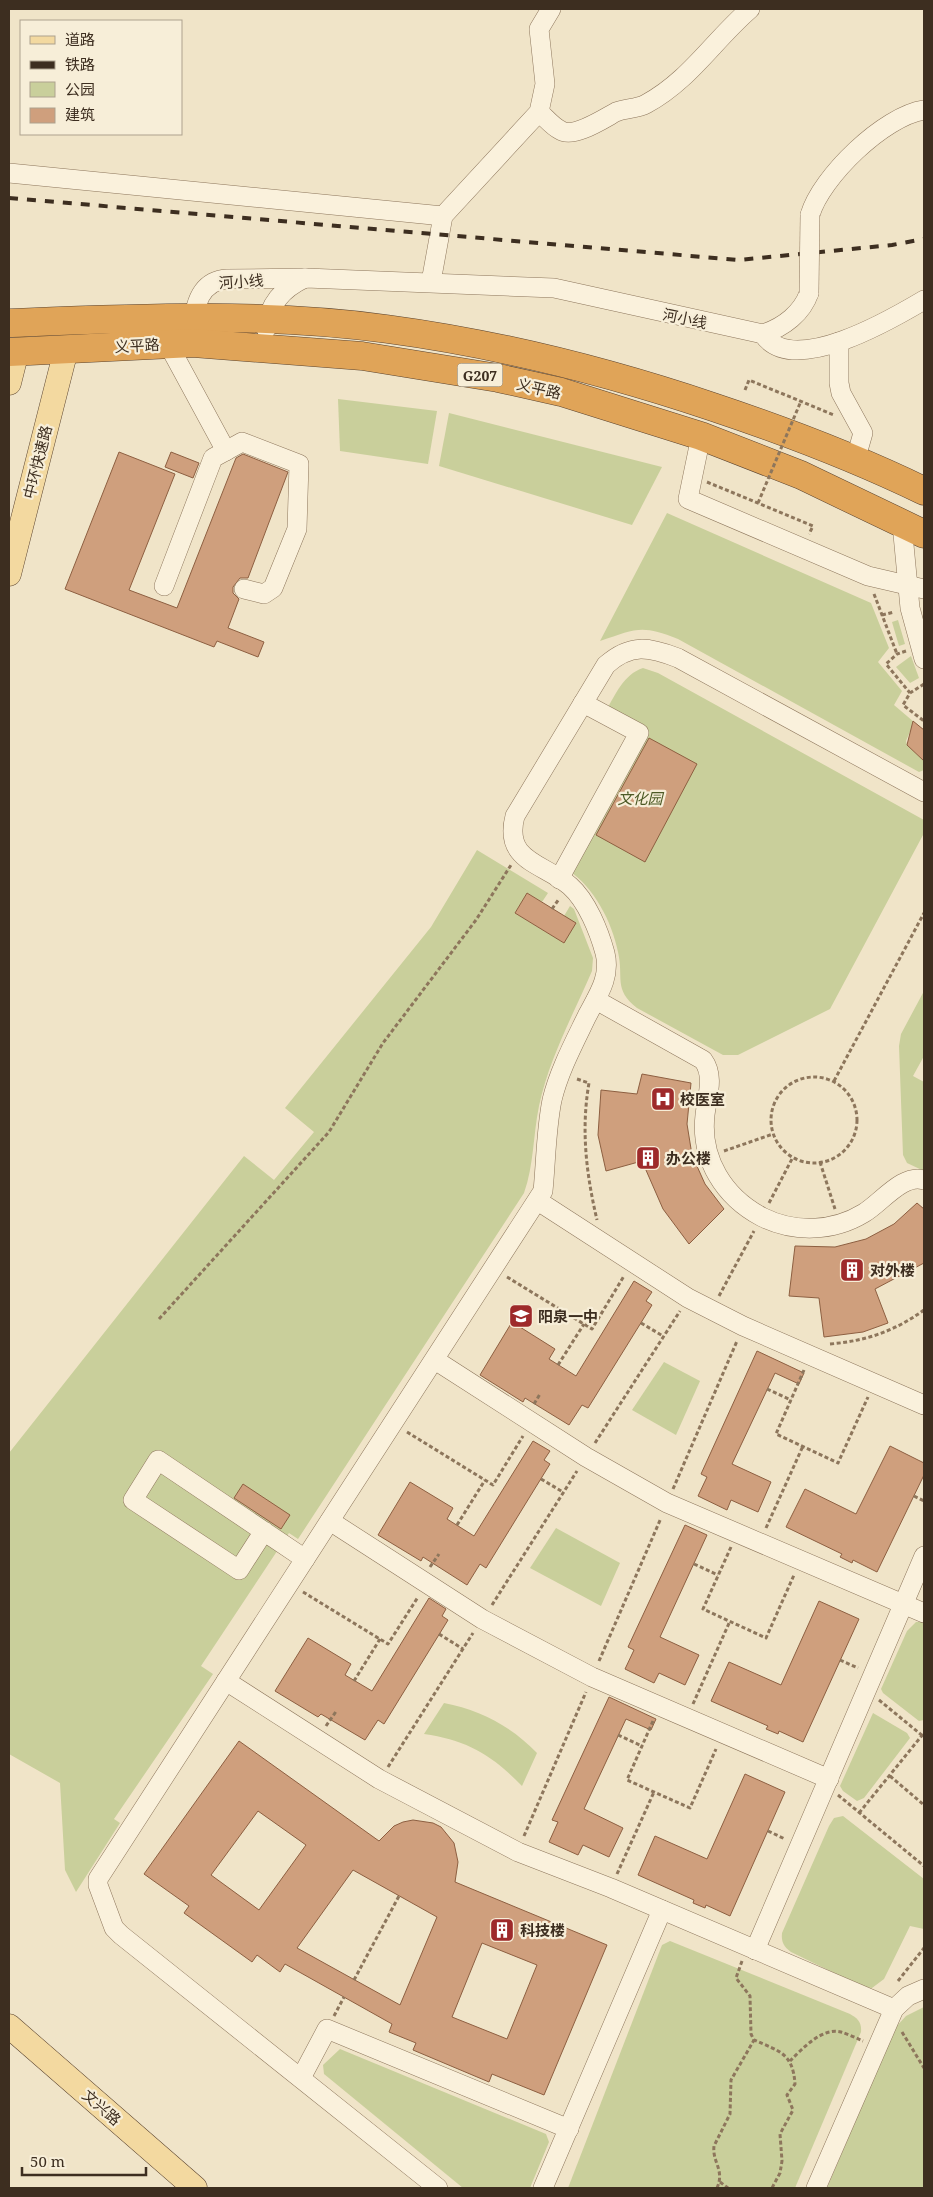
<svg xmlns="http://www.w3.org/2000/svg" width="933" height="2197" viewBox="0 0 933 2197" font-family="'Noto Serif','Noto Sans SC',serif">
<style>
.green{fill:#c9cf9b}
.building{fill:#cf9f7d;stroke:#8d5f41;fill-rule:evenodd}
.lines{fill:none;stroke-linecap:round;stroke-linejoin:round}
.minor-casing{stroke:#8d765c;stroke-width:20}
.major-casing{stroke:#5b4430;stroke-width:25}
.highway-casing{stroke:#5b4430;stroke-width:29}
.path{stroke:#8d765c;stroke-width:3;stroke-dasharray:4 2.5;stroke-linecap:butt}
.minor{stroke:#faf1dc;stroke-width:19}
.major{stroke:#f3d9a0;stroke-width:24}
.highway{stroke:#e0a458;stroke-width:28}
.rail{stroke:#3d2e20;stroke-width:4;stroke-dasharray:9 9;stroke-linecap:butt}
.minor-bridge-casing{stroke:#8d765c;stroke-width:20;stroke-linecap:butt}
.path-bridge{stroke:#8d765c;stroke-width:3;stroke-dasharray:4 2.5;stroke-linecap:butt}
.minor-bridge{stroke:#faf1dc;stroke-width:19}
.labels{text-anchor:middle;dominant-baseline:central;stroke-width:4.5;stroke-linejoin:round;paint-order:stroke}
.shield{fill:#f7eed8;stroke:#756857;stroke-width:1}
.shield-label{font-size:14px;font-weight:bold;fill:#3d2e20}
.street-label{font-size:15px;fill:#3d2e20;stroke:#f7eed8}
.park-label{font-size:15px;font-style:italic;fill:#4d5a26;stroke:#f7eed8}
.poi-label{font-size:15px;font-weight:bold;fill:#3d2e20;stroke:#f7eed8;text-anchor:start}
</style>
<rect width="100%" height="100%" fill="#f0e4c8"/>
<!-- green -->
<g class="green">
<polygon points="338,399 437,411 428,464 340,451"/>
<polygon points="449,413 662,467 632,525 439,466"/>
<path d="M667,513L871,603L889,648L878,662L902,691L894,705L914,722L906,741L907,745L924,761V770L919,772L678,639C641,624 636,629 600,641Z"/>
<polygon points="898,620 905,644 899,646 892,622"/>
<polygon points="911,656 919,678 910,683 896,667"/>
<path d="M643,668L658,673L924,820L923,835L830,1009L738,1055H723L637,1008C613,989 624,978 618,952C612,922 594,887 568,870L635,727L606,711C615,695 624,674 643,668Z"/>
<path d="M477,850L548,893L542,902L527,893L515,913L564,943V916L570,906L574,909L593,958L592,971C573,1015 549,1059 539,1106C533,1135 534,1165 524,1193L298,1539L289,1533L201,1666L213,1674L114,1819L120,1823L76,1892L65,1870L60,1783L9,1754V1453L244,1156L274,1180L314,1132L285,1108L431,927Z"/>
<polygon points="924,991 924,1056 913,1076 924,1082 924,1171 907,1163 903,1155 899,1046 901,1034"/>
<polygon points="664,1362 700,1381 676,1435 632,1410"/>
<polygon points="556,1528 620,1563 601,1606 530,1568"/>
<polygon points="916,1622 924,1622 924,1720 919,1721 883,1693 881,1689 907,1631"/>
<path d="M444,1703C480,1710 511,1726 537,1753L522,1786C492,1755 467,1740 424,1734Z"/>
<polygon points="873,1713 907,1733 910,1738 864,1798 857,1801 843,1791 840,1786"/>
<path d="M843,1816L924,1879V1929L910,1926L884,1979L872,1988L863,1987L791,1952C784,1947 781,1942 782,1933L829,1826L834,1818Z"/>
<path d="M670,1941L850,2014C857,2018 862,2022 861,2032L795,2188H568L662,1945Z"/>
<polygon points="924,2007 924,2188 827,2188 895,2028 906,2016"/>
<polygon points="340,2049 546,2134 549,2142 530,2188 463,2188 324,2074 323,2065"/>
</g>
<!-- building -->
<g class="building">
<polygon points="119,452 175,474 129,590 177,608 236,458 243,454 288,472 248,578 240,578 233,587 233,593 239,599 228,628 264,642 258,657 217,641 214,647 65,589"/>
<polygon points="171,452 199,463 193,478 165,467"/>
<polygon points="913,721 924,730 924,761 907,745"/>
<polygon points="649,738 697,764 645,862 596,835"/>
<polygon points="527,893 576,923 564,943 515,913"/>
<polygon points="642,1074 691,1083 687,1124 692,1155 705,1184 724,1209 689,1244 663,1209 642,1161 606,1171 598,1135 601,1090 637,1094"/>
<polygon points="917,1203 924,1209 924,1263 875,1289 888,1323 863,1332 824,1337 819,1298 789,1296 795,1246 835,1247 866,1239 894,1224"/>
<polygon points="634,1281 652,1292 646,1301 652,1305 588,1408 582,1405 569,1425 525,1398 523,1402 480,1375 512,1322 555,1349 549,1359 576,1376"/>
<polygon points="757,1351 804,1373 799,1384 775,1373 732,1464 771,1482 758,1512 731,1500 727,1510 698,1496 707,1477 701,1474"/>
<polygon points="533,1441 550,1451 544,1460 550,1464 486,1568 480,1564 467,1585 423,1557 421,1561 378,1535 410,1482 453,1508 447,1519 474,1536"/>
<polygon points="890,1446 924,1463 924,1475 877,1572 853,1560 852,1563 840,1557 842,1554 786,1527 805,1489 856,1514"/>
<polygon points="243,1484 290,1515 281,1529 234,1498"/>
<polygon points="685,1525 707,1535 660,1637 699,1655 685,1685 659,1673 654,1683 625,1669 634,1650 628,1647"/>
<polygon points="429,1598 446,1609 442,1616 448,1620 384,1724 378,1720 365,1740 321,1714 318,1717 275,1691 308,1638 351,1664 345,1675 372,1691"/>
<polygon points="819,1601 859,1619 803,1742 779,1731 778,1734 766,1729 768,1726 711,1701 729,1662 781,1685"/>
<polygon points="609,1697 656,1719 651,1730 626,1719 584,1809 623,1828 609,1857 583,1845 578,1855 549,1842 558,1822 552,1820"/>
<path d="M239,1741L379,1841L394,1826L403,1822L413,1820L433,1823L441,1827L454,1843L458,1862L455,1882L607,1945L544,2095L492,2074L489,2082L413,2050L416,2043L389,2032L392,2024L285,1964L280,1972L257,1955L252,1962L184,1913L189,1906L144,1874ZM258,1811L306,1845L259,1910L211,1875ZM353,1870L437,1917L400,2005L297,1948ZM482,1943L537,1965L507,2039L452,2017Z"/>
<polygon points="745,1774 785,1792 730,1916 706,1905 705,1908 693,1903 694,1900 638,1875 655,1836 707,1859"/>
</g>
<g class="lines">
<defs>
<g id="minor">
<path d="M539,112C546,118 552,126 560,130C573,139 603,119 616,112C625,108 637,109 646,104C689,81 714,40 750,9"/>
<polyline points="9,173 443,216"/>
<path d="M810,215C821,177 884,116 924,110"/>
<polyline points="431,282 443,216 539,112 545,84 539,29 551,9"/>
<path d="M193,329C194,306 200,281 227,279L306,278L554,288L763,334C784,327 802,313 809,293"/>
<path d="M266,329C269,304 282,289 305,278"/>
<path d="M763,334C792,378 892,319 924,300"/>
<polyline points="839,342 839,383 841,393 863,433 855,461"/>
<polyline points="168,344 226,451"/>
<polyline points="701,436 688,499 868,576 924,589"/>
<polyline points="902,524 910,608 924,659"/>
<polyline points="164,586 213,458 242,442 299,464 297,529 273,588 264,594 244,589"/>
<polyline points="559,879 639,733 583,703"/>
<path d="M596,1000L703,1060C715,1076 707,1097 705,1115C700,1159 724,1197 762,1217C794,1233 833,1232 864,1213C881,1203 903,1173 924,1180"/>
<polyline points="538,1201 688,1298 743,1326 924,1405"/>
<polyline points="435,1360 586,1457 667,1503 924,1613"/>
<polyline points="330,1521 482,1619 592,1677 829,1779"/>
<polyline points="264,1531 239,1570 133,1500 158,1460 305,1559"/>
<polyline points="226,1681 379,1779 518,1852 611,1888 894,2009"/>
<polyline points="755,1950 924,1556"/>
<polyline points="301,2078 327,2029 569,2129"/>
<path d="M438,2188L121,1935L114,1928L98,1885V1879L543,1191C546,1161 546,1130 552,1100C559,1071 574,1043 587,1016C598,995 611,977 605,953C599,931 587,901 570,886C544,863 503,862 515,816L606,665C631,643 649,647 678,658L924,792"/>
<polyline points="543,2188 662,1910"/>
<polyline points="816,2188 894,2009 908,1996 924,1989"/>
</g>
<g id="major">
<polyline points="9,383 17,351"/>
<polyline points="9,574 66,350"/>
<polyline points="9,2026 195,2188"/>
</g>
<g id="highway">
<path d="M9,323C135,318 262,312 387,329C499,344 606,371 713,407C785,431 856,458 924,491"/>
<polyline points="9,352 193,343 362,356 498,378 561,392 701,436 801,475 924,534"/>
</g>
</defs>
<!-- minor casing -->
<use href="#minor" class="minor-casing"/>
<!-- major casing -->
<use href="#major" class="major-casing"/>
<!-- highway casing -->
<use href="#highway" class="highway-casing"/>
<!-- path -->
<g class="path">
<polyline points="745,390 749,380 834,415"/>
<polyline points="707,482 813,526 809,534"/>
<polyline points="874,594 897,654"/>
<polyline points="882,615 894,612"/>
<polyline points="906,651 897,654 886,664 910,693"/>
<polyline points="924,684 910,693 903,705 924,721"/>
<polyline points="552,909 559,899"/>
<circle cx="814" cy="1120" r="43"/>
<path d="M577,1079L589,1083C581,1129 586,1173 597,1220"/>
<polyline points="834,1081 924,913"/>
<polyline points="724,1151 773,1134"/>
<polyline points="820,1162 835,1209"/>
<polyline points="769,1203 793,1157"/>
<polyline points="507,1277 592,1329 624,1276"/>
<polyline points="719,1296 754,1231"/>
<polyline points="159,1319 329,1132 383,1043 476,920 511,865"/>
<polyline points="641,1323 663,1336"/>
<path d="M830,1344C866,1341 895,1331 924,1310"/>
<polyline points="558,1365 584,1324"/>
<polyline points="804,1370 776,1434 838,1463 868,1397"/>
<polyline points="767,1389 791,1400"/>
<polyline points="534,1404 540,1394"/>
<polyline points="407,1432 493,1485 523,1436"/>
<polyline points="595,1443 680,1311"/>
<polyline points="541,1479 563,1492"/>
<polyline points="673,1489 737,1341"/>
<polyline points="914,1496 924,1501"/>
<polyline points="457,1525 485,1480"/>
<polyline points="766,1528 803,1446"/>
<polyline points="731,1547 703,1609 766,1638 794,1575"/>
<polyline points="694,1564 718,1575"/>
<polyline points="430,1567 439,1554"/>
<polyline points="303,1592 388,1644 418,1597"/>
<polyline points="492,1605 577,1471"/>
<polyline points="439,1634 463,1649"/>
<polyline points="840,1660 858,1668"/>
<polyline points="599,1661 661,1518"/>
<polyline points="354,1681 380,1639"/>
<polyline points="879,1700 924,1737"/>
<polyline points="693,1704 730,1621"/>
<polyline points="653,1721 627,1780 690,1808 716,1749"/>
<polyline points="326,1726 337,1710"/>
<polyline points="618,1735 642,1746"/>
<polyline points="388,1767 473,1633"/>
<polyline points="890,1776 924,1805"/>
<polyline points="838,1795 924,1866"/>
<polyline points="859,1813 924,1733"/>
<polyline points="768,1831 785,1839"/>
<polyline points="524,1836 586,1692"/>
<polyline points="617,1874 654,1792"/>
<path d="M742,1961L736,1978L750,1996L751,2034L754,2040C779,2051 793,2053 795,2084L787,2095L793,2110L780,2134L782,2161L780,2173L772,2188"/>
<polyline points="354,1980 399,1896"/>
<polyline points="898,1981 924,1948"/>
<polyline points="334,2016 344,1997"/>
<polyline points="902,2032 924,2068"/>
<path d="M790,2061C802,2049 822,2027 841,2032C848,2034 856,2038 863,2041"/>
<polyline points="720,2182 728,2188"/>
<path d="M717,2188C725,2170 712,2162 714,2146L730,2114L731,2080L754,2040"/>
</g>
<!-- minor -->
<use href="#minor" class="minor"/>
<!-- major -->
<use href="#major" class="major"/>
<!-- highway -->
<use href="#highway" class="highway"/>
<!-- rail -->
<polyline class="rail" points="9,198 739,260 892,245 924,239"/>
<defs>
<polyline id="minor-bridge" points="809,293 810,215"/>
</defs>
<!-- minor-bridge casing -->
<use href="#minor-bridge" class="minor-bridge-casing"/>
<!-- path-bridge -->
<polyline class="path-bridge" points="758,503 801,401"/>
<!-- minor-bridge -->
<use href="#minor-bridge" class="minor-bridge"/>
</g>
<!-- icons -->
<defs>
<symbol id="hospital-square" viewBox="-11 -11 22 22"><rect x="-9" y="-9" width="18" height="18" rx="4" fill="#9e2a2b" stroke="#f7eed8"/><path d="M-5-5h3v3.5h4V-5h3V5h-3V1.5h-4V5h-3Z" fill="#fff"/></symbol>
<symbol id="building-square" viewBox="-11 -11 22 22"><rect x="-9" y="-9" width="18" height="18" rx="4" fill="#9e2a2b" stroke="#f7eed8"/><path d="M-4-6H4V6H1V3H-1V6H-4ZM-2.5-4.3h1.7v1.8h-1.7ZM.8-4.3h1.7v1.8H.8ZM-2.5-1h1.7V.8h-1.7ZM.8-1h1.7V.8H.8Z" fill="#fff"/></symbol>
<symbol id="school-square" viewBox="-11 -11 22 22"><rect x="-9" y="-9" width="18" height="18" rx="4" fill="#9e2a2b" stroke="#f7eed8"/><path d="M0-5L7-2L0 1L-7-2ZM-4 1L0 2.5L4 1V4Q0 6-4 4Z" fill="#fff"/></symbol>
</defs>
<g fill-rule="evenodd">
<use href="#hospital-square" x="649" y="1085" width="28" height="28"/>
<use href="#building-square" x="634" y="1144" width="28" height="28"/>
<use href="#building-square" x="838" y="1256" width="28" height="28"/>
<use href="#school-square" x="507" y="1302" width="28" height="28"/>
<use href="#building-square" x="488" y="1916" width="28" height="28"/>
</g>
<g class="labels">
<!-- shield labels -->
<rect class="shield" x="457.5" y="363.5" width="45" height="23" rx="4"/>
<g class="shield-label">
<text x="480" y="375">G207</text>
</g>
<!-- street labels -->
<g class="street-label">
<text transform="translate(241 281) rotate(-4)">河小线</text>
<text transform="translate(685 318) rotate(12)">河小线</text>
<text transform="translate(137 345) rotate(-3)">义平路</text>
<text transform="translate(539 388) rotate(13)">义平路</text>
<text transform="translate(37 462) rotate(-76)">中环快速路</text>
<text transform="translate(102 2107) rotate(41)">文兴路</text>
</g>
<!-- park labels -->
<g class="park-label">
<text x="640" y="798">文化园</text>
</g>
<!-- poi labels -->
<g class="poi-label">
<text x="680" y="1099">校医室</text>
<text x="666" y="1158">办公楼</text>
<text x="870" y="1270">对外楼</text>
<text x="538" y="1316">阳泉一中</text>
<text x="520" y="1930">科技楼</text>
</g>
</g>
<!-- border -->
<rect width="933" height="2197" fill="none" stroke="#3d2e20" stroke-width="20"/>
<!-- legend -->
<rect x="20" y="20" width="162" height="115" fill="#f7eed8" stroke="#ada18e"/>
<rect x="30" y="36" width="25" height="8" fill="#f3d9a0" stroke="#ada18e"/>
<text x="65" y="45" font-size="15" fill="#3d2e20">道路</text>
<rect x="30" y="61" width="25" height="8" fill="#3d2e20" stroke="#ada18e"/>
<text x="65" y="70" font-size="15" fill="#3d2e20">铁路</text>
<rect x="30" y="82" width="25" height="15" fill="#c9cf9b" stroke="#ada18e"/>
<text x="65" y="95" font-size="15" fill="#3d2e20">公园</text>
<rect x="30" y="108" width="25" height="15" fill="#cf9f7d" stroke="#ada18e"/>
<text x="65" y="120" font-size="15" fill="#3d2e20">建筑</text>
<!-- scale -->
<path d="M22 2167v8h124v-8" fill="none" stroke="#3d2e20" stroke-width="2.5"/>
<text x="30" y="2167" font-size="15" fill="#3d2e20" stroke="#f7eed8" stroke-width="4" paint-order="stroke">50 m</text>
</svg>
